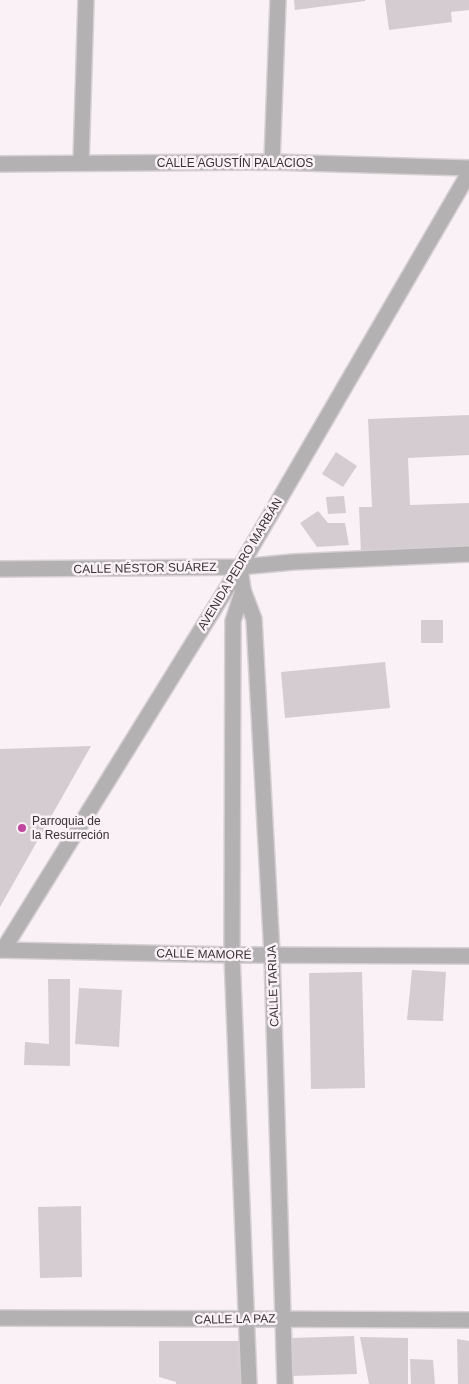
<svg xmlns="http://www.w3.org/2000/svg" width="469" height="1384" viewBox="0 0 469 1384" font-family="Arial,sans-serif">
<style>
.building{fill:#d4ccd1}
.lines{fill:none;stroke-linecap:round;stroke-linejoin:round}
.minor-casing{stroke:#d6cfd3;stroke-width:18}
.tertiary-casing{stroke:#d6cfd3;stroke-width:18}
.minor{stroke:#b4b1b3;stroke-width:15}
.tertiary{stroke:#b4b1b3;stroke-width:15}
.poi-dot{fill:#bf489e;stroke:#f9f1f6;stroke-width:2}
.labels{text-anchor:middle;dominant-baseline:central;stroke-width:5;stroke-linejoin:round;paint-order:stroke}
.street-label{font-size:12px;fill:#373335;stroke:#f9f1f6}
.poi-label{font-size:12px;fill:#373335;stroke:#f9f1f6;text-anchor:start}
</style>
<rect width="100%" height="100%" fill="#f9f1f6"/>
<!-- building -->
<g class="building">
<polygon points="294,0 365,0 365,1 295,10"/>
<polygon points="385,0 469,0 469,10 451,12 452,22 389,30"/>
<polygon points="469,415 469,455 408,458 410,505 469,503 469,548 361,553 359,507 372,507 368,419"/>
<polygon points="336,452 357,466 343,487 322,474"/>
<polygon points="344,496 346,513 328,514 326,497"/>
<polygon points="318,511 328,523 345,523 349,545 317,547 300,523"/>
<rect x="421" y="620" width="22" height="23"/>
<polygon points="385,662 390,708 285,718 281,672"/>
<polygon points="91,746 0,907 0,749"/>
<polygon points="412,970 446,972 443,1021 407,1020"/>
<polygon points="362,972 365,1088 311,1089 309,973"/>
<polygon points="48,979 70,979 70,1066 24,1065 25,1042 49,1044"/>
<polygon points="79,988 122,990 119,1047 75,1044"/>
<polygon points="81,1206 82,1277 40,1278 38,1207"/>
<polygon points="354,1336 357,1374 291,1376 291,1338"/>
<polygon points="360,1337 408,1338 408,1384 369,1384"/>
<polygon points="457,1339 469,1341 469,1384 458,1384"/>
<polygon points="159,1341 241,1341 241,1384 176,1384 176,1382 159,1377"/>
<polygon points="410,1359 433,1360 435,1384 411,1384"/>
</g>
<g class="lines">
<defs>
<g id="minor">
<polyline points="272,162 278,0"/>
<polyline points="81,163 86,0"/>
<polyline points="0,164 272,162 469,168"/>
<polyline points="0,569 240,567 293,562 469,554"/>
<polyline points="0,950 232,955 469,956"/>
<polyline points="3,950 240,567"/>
<polyline points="0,1318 469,1320"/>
</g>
<g id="tertiary">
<polyline points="243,590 233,621 232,955 249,1384"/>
<polyline points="285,1384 272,954 254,619 243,590 240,567 469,173"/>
</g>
</defs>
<!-- minor casing -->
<use href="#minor" class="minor-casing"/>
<!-- tertiary casing -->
<use href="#tertiary" class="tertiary-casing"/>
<!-- minor -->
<use href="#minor" class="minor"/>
<!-- tertiary -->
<use href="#tertiary" class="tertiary"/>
</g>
<!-- markers -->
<circle class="poi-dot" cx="22" cy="828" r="5"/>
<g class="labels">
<!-- street labels -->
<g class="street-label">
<text x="235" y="163">CALLE AGUSTÍN PALACIOS</text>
<text transform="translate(240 564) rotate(-59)">AVENIDA PEDRO MARBÁN</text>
<text transform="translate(145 568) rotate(-1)">CALLE NÉSTOR SUÁREZ</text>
<text transform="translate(204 954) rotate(1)">CALLE MAMORÉ</text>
<text transform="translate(273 986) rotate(-92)">CALLE TARIJA</text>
<text transform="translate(235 1319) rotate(-1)">CALLE LA PAZ</text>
</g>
<!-- poi labels -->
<g class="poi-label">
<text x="32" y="821">Parroquia de<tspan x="32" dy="14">la Resurreción</tspan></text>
</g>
</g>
</svg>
